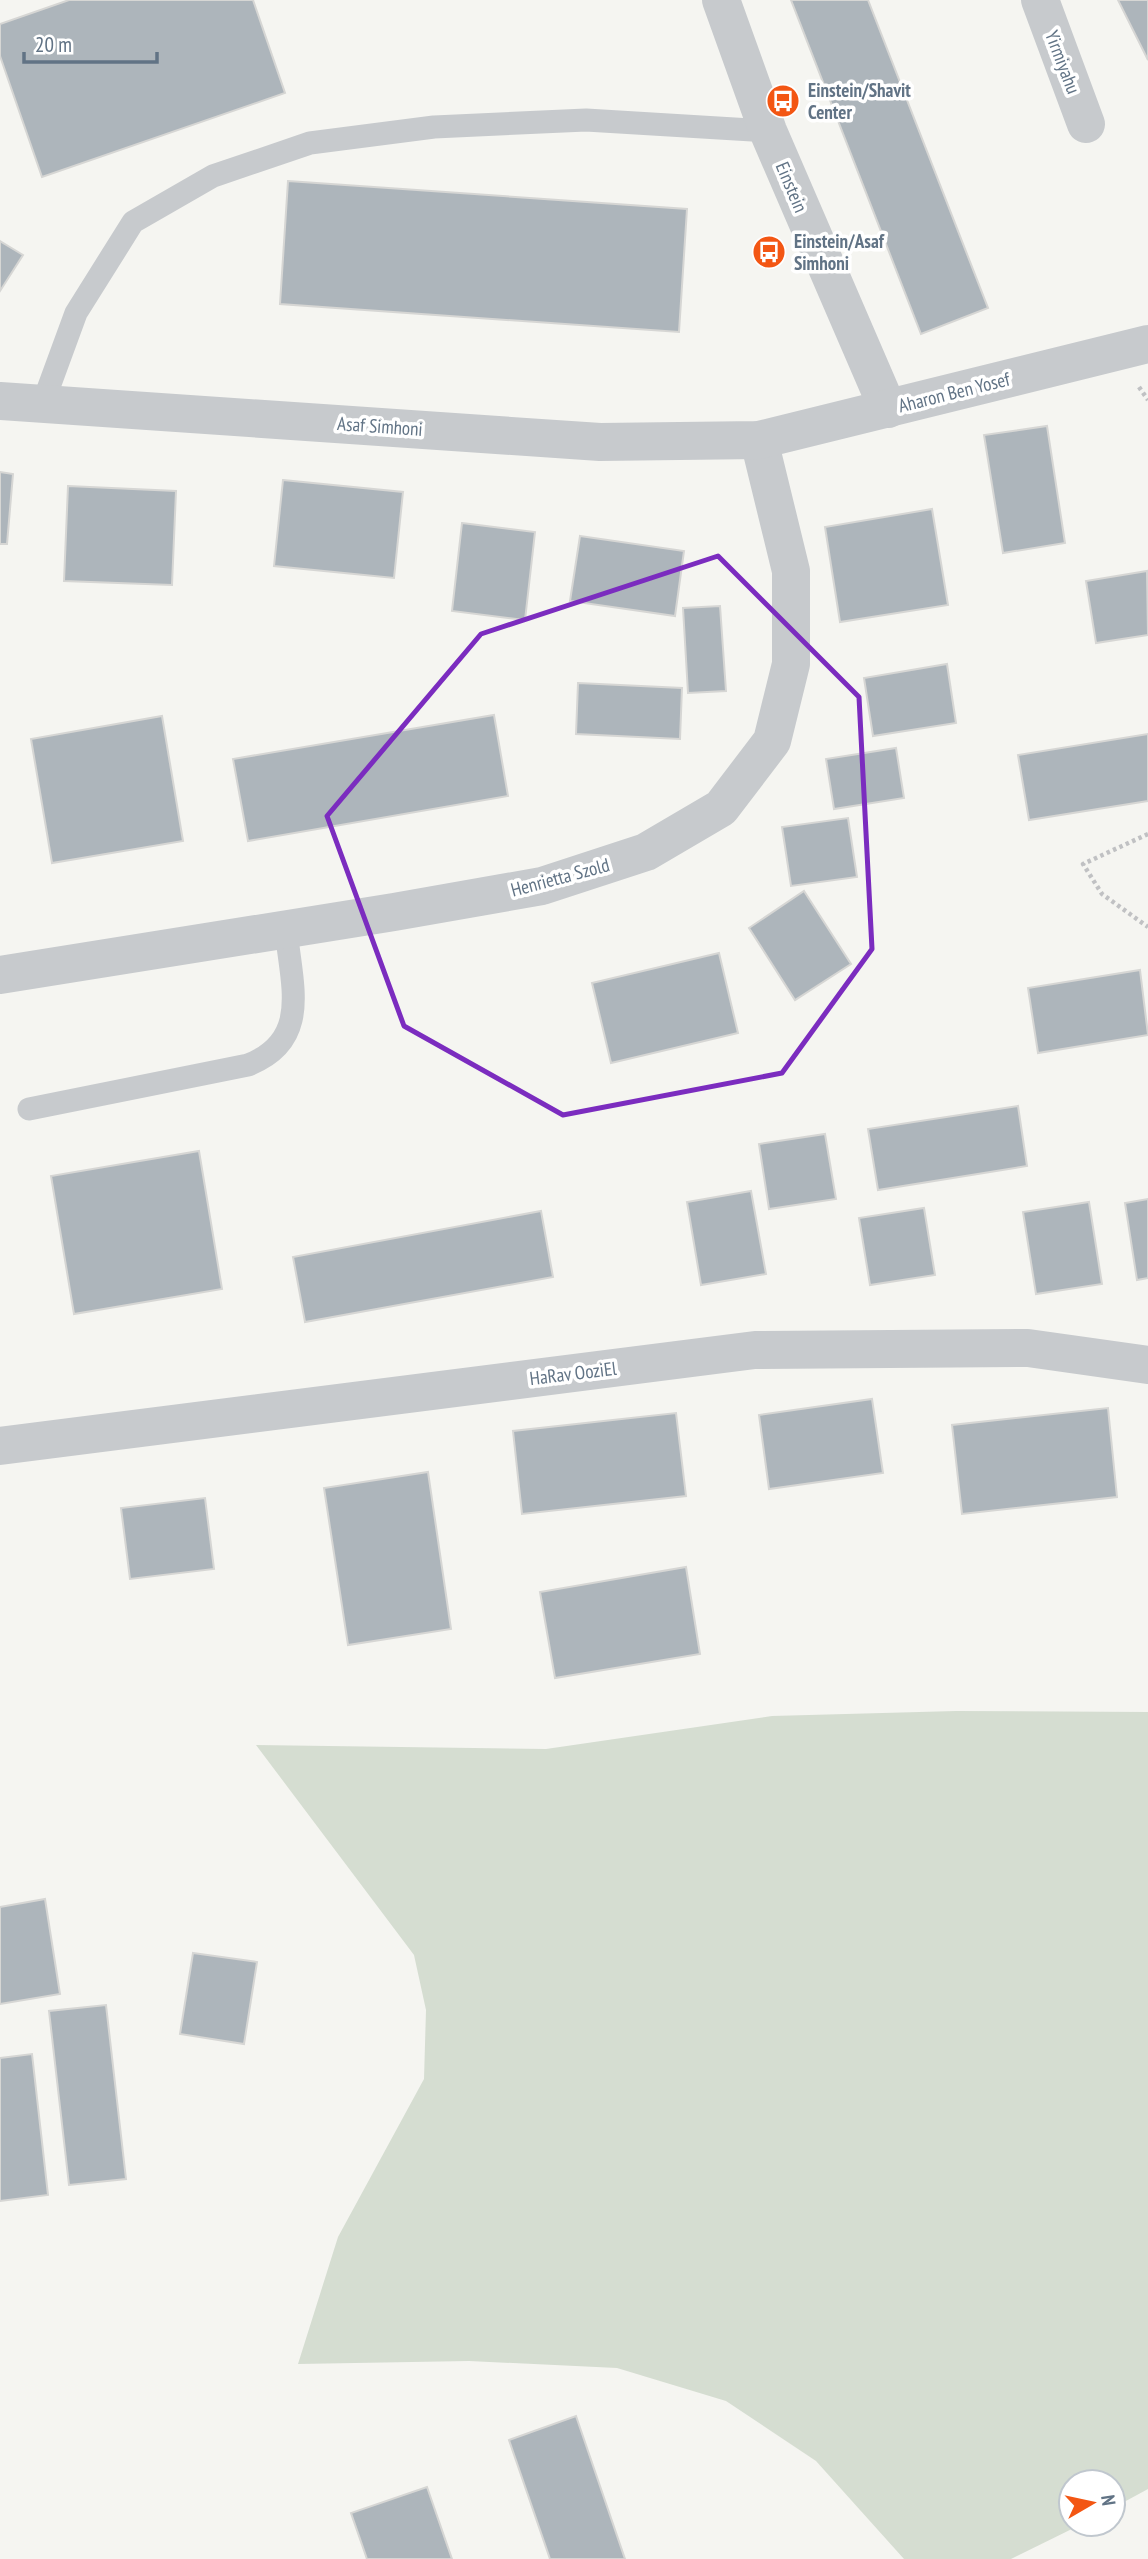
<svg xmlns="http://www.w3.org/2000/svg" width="1148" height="2559" viewBox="0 0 1148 2559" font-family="'PT Sans Narrow',sans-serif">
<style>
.green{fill:#d5ddd1}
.building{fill:#adb5bb;stroke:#d6d6d4;stroke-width:2}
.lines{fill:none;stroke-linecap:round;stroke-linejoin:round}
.path{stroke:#c0c1c3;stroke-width:4.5;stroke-dasharray:3.5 3.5;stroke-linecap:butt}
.service{stroke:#c7cacd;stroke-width:23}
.minor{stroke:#c7cacd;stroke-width:38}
.tertiary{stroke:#c7cacd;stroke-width:38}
.marked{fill:none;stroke:#7b2cbf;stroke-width:5;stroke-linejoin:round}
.labels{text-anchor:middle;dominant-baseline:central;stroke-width:7;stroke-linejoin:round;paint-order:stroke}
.street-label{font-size:19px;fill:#617385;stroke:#fff}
.poi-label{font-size:19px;font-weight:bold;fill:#617385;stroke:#fff;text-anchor:start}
</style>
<rect width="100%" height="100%" fill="#f5f5f1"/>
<!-- green -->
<polygon class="green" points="956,1711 1148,1712 1148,2489 1113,2508 1113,2482 1071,2482 1071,2524 1082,2524 1011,2559 904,2559 816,2461 726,2401 617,2368 469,2361 298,2364 338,2237 424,2079 426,2010 414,1955 256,1745 546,1749 772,1716"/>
<!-- building -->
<g class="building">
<polygon points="69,0 253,0 285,93 42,177 0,56 0,24"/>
<polygon points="791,0 868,0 988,308 921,334"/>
<polygon points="1118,0 1148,0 1148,60"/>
<polygon points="288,181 687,209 679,332 280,304"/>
<polygon points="0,241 23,255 0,291"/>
<polygon points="1047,426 1065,543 1003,553 984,435"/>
<polygon points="0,472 13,474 7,544 0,544"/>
<polygon points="283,480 403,492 394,578 274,566"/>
<polygon points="68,486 176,491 172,585 64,581"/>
<polygon points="932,509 948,605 840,622 825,527"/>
<polygon points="462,523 535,532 525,620 452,611"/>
<polygon points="580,536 684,551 675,616 570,601"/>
<polygon points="1147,571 1148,635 1096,643 1086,581"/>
<polygon points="720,606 726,691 688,693 683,608"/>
<polygon points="947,664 956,723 873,736 864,678"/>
<polygon points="578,683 682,688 680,739 576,734"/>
<polygon points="494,715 508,796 248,841 233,759"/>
<polygon points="162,716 183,841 52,863 31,739"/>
<polygon points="1148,734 1148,801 1029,820 1018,755"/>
<polygon points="896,748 904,798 834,809 826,759"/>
<polygon points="848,818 857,877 791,886 782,827"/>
<polygon points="804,891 851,964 795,1000 749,928"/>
<polygon points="719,953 738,1033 611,1063 592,983"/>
<polygon points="1140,970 1148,1035 1038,1053 1028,988"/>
<polygon points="1018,1106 1027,1166 878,1190 868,1129"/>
<polygon points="825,1134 836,1199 769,1209 759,1144"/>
<polygon points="199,1151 222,1289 74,1314 51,1176"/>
<polygon points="751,1191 766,1274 701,1285 687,1202"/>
<polygon points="1148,1199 1148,1278 1137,1280 1125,1203"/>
<polygon points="1089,1202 1102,1284 1036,1294 1023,1212"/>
<polygon points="924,1208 935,1275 870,1285 859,1218"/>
<polygon points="541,1211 553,1277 305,1322 293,1257"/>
<polygon points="872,1399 883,1473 769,1489 759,1415"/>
<polygon points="1108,1408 1117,1497 962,1514 952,1425"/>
<polygon points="676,1413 686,1496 522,1514 513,1431"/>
<polygon points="428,1472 451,1629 348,1645 324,1488"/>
<polygon points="205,1498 214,1569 130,1579 121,1508"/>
<polygon points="686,1567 700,1654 555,1678 540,1592"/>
<polygon points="45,1899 60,1994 0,2004 0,1907"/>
<polygon points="193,1953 257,1962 244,2044 180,2034"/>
<polygon points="106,2005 126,2179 69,2185 49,2011"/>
<polygon points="32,2054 48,2195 0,2201 0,2058"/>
<polygon points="576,2416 625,2559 550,2559 509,2440"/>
<polygon points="427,2487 452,2559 367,2559 351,2513"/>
</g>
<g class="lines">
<!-- path -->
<g class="path">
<polyline points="1139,387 1148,400"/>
<polyline points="1148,834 1083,864 1102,894 1148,927"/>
</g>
<!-- service -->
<g class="service">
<polyline points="43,403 76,313 133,222 213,176 310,143 434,127 586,120 768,131"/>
<path d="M29,1109L248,1065C312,1040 291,984 286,929"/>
</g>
<!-- minor -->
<g class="minor">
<polyline points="721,0 768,131 888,409"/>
<polyline points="1040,0 1086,124"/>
<polyline points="0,975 394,912 542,886 646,852 721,808 772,741 791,664 791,571 759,440"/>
<polyline points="0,1446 755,1350 1028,1348 1148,1365"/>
</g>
<!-- tertiary -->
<polyline class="tertiary" points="0,401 600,442 759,440 1148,344"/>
</g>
<!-- marked area -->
<path class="marked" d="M718,556L859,697L872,949L782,1073L563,1115L404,1026L327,816L481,634Z"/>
<!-- icons -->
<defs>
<symbol id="bus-disc" viewBox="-11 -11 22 22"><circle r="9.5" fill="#f35613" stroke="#fff"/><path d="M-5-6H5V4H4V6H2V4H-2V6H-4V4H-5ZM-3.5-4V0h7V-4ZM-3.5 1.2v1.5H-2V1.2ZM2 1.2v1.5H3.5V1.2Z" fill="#fff"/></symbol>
</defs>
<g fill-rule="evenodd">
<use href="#bus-disc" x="764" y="82" width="38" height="38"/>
<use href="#bus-disc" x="750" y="233" width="38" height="38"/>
</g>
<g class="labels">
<!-- street labels -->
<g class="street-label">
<text transform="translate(1063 62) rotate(69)">Yirmiyahu</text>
<text transform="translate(792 187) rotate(67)">Einstein</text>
<text transform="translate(954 392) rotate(-14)">Aharon Ben Yosef</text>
<text transform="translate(380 426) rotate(4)">Asaf Simhoni</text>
<text transform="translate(560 877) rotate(-15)">Henrietta Szold</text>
<text transform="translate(573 1373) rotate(-7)">HaRav OoziEl</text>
</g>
<!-- poi labels -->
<g class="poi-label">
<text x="808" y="90">Einstein/Shavit<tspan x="808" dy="22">Center</tspan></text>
<text x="794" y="241">Einstein/Asaf<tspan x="794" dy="22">Simhoni</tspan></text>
</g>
</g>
<!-- north arrow -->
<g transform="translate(1092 2503) rotate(81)"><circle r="33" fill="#ffffff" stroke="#c0c7ce" stroke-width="2"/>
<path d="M0-5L12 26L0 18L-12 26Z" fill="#f35613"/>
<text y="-10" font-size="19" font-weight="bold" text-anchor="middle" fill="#617385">N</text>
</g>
<!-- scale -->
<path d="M24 52v10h133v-10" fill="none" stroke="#617385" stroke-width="3.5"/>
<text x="35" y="52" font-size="21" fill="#617385" stroke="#ffffff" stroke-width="5" paint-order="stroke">20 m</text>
</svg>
